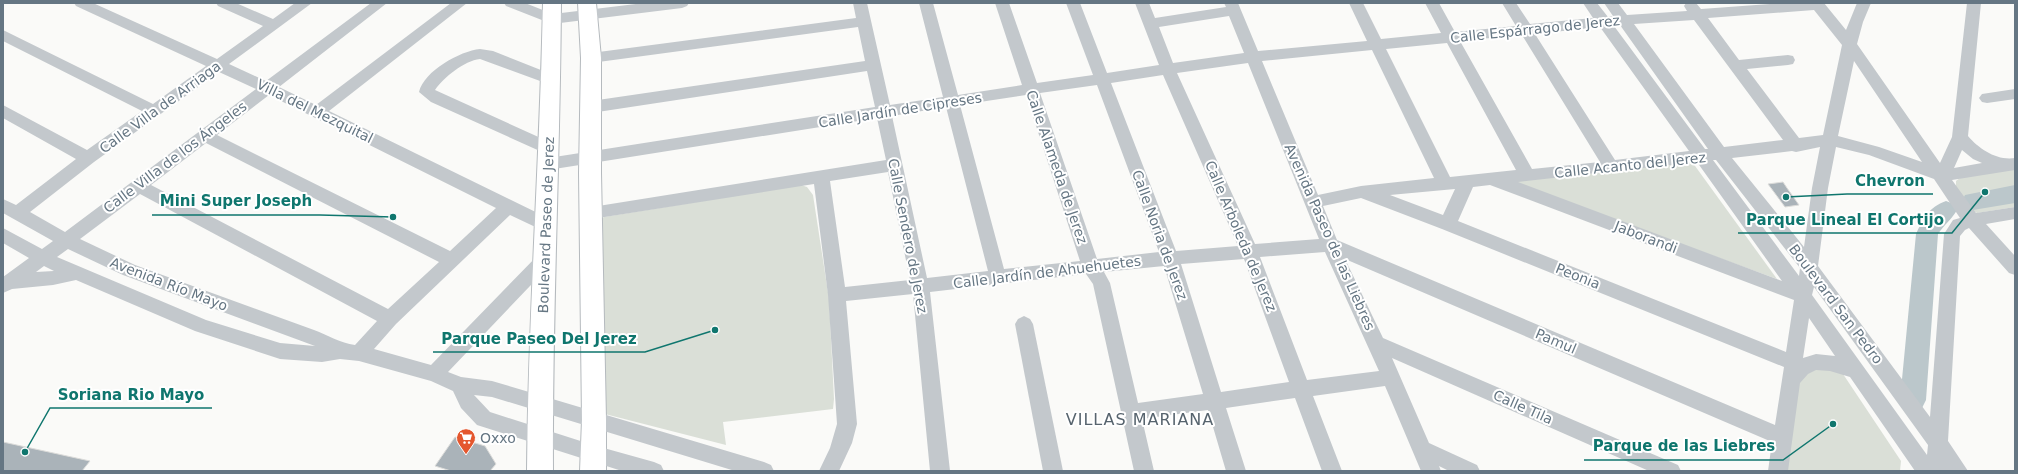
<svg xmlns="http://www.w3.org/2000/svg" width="2018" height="474" viewBox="0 0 2018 474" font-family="'DejaVu Sans',sans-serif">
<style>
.green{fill:#dadfd7}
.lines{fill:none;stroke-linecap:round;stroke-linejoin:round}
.river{fill:#bbc7cb;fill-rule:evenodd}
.building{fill:#aab3b9;stroke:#dcdcda}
.major-casing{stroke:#b5babe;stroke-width:2}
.minor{fill:#c3c8cc;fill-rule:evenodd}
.major{fill:#fff;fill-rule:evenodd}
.labels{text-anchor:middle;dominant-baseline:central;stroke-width:4;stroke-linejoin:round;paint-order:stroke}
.street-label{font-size:14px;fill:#657683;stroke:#fff}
.poi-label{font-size:14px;fill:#657683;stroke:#fff;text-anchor:start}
.quarter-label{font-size:16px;letter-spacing:1px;fill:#57646e;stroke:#fff}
.leader{fill:none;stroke:#0f766e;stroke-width:1.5}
.callout-dot{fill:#0f766e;stroke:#fff;stroke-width:1.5}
.callout-label{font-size:15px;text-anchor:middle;font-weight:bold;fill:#0f766e;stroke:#fff;stroke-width:4;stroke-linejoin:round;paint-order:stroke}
</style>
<rect width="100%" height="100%" fill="#fafaf8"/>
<!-- green -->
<g class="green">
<polygon points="1690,159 1777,279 1502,179"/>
<polygon points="2015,168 2015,207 1977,213 1973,211 1956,191 1956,181 1960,178"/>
<polygon points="801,185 807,187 813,195 829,299 834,399 833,409 723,422 726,445 601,413 599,221 604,217"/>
<polygon points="1823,367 1841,371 1901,461 1900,471 1783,471 1796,386 1805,370"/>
</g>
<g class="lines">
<!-- river -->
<g class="river">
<polygon points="2015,185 2015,203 1973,210 1965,207 1962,201 1965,195"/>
<path d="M1946,201L1954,204L1957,210C1952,219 1944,225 1938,234L1926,400L1922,408L1913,411L1904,408L1900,400L1916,234C1923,219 1929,207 1946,201Z"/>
</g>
</g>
<!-- building -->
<g class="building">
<polygon points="1783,182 1787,188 1799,205 1785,207 1768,184"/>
<polygon points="455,437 485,446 496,464 490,471 451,471 435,466"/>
<polygon points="3,442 90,461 82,471 3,471"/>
</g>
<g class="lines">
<defs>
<g id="major">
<path d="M543,3H561C560,159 552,315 553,471H527C528,315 540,159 543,3Z"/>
<polygon points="578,3 596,3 601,58 601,173 606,420 606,471 580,471 582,420 579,173 581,58"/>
</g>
</defs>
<!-- major casing -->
<use href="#major" class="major-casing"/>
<!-- minor -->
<g class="minor">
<path d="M74,3H93L217,59L263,26L218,6L216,3H236L273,19L295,3H312L229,64L266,81L371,3H387L279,87L316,105L451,3H467L329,111L552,220L554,225L552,230L546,232L510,215L396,324L374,349L431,365L539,254L545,252L551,254L554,259L551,264L448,372L461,377L492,381L764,462L771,465L774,471H735L492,397L474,395L490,412L593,445L654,462L661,465L664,471H622L477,425L461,408L453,391L431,381L359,361L340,359L322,362L280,359L195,331L76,280L53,285L12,289L3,293V277L29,258L3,243V228L42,249L53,241L3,213V199L16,205L76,159L3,118V105L87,150L142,111L3,41V30L153,104L206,66L76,6ZM219,72L256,89L65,232L30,212L94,162ZM269,95L496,208L450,251L217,135ZM206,143L439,262L388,309L151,185ZM140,194L377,321L355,345C340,343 328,335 314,330L135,265L80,239ZM68,249L123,275L315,346L280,343L206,320L57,257ZM44,266L54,271L36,272Z"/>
<polygon points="504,3 525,3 553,14 644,3 689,3 687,6 682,8 552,24 506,6"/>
<path d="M853,3H867L890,105L943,97L919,3H933L958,95L1022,85L995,3H1009L1037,83L1093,75L1066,3H1080L1107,73L1159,65L1135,3H1149L1155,18L1226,7L1224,3H1238L1258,51L1367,41L1349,3H1363L1381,39L1441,33L1425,3H1439L1455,32L1516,26L1502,3H1516L1530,24L1593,18L1583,3H1597L1608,17L1613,16L1604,3H1618L1627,15L1687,11L1684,6L1686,3H1696L1701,9L1784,3H1824L1846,30L1857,3H1871L1863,22L1857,44L1940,163L1952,137L1967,3H1981L1968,136C1979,149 1997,161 2015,158V170L1952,180L1976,213L2015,207V219L1986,224L2015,256V275L2009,273L1969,228L1965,230L1960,236L1948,441L1968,471H1915L1850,377L1830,371L1816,370L1808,374L1800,383L1788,471H1768L1772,442L1345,259L1383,338L1678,465L1681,471H1649L1392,358L1429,443L1477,465L1480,471H1449L1439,466L1441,471H1421L1385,386L1313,396L1342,471H1322L1295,398L1226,408L1246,471H1226L1208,410L1142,419L1154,471H1134L1093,284L1086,274L930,292L950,471H930L913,294L846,301L857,424L852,443L839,471H819L830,448L837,424L828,295L814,184L592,219L586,218L584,213L586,208L592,207L886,160L877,118L548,170L542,168L540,164L542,160L548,158L875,107L867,71L591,113L586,111L583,107L586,103L591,101L865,61L858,27L591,63L586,62L584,58L586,54L591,53L856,18ZM1814,10L1842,45L1823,135L1799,138L1747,69L1788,65L1793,64L1795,60L1793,56L1788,55L1739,60L1708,18ZM1229,16L1244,53L1173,63L1159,27ZM1694,20L1783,140L1724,147L1634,24ZM1620,25L1708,149H1705L1614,26ZM1600,27L1689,151L1615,160L1535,34ZM1522,35L1600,162L1532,169L1460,41ZM1447,43L1516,170L1450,177L1386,49ZM1372,50L1434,178L1361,186L1318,195L1262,61ZM1854,61L1922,162L1879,147L1838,136ZM1248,63L1319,239L1255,244L1177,73ZM1163,75L1238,246L1176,251L1111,83ZM1097,85L1159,252L1097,259L1040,93ZM1026,95L1080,261L1004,269L960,105ZM946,107L988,271L927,278L892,116ZM1820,147L1812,188L1804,247L1732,158L1792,151L1796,152ZM1836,147L1869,155L1934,179L1960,218L1953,220L1944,234L1930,417L1818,266L1828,188ZM1962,150L1973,159L1982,163L1954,168ZM1713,160H1716L1800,268L1799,276ZM1697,162L1782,281L1518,182ZM888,172L910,280L845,287L830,181ZM1490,185L1794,300L1786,352L1458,221L1473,187ZM1455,189L1443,215L1390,195ZM1361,198L1442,229L1784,367L1775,425L1337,240L1323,206ZM1325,252L1379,371L1307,380L1260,257ZM1244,259L1289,382L1221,392L1181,264ZM1164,266L1203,394L1138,403L1110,283L1104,272ZM1814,287L1928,445L1927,455L1812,295ZM1809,318L1835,356L1816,354L1803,358Z"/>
<path d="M480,49L493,51L556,76L559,80L556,84L551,85L480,59C464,61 444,77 435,90L554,144L556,148L554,152L548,154L542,152L431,102L419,92C424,71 460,51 480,49Z"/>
<polygon points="2015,89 2015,99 1987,103 1982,102 1979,98 1982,94"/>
<polygon points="1024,316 1030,319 1033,324 1063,471 1043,471 1015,324 1018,319"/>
</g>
<!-- major -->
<use href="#major" class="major"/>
</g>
<!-- icons -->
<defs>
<symbol id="supermarket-pin" viewBox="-11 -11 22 30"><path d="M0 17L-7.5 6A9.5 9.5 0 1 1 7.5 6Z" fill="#e4572e" stroke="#fff"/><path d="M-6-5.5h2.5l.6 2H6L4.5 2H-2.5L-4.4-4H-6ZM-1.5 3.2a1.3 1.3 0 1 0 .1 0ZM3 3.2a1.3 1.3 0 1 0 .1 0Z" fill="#fff"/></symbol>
</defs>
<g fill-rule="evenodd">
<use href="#supermarket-pin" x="455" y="427" width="22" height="30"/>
</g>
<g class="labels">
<!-- street labels -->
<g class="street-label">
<text transform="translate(1535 29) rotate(-6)">Calle Espárrago de Jerez</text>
<text transform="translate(160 107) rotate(-36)">Calle Villa de Arriaga</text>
<text transform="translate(900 110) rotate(-9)">Calle Jardín de Cipreses</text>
<text transform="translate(315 111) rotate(26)">Villa del Mezquital</text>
<text transform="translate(175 157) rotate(-37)">Calle Villa de los Ángeles</text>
<text transform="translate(1630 165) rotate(-6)">Calle Acanto del Jerez</text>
<text transform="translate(1057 167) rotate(71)">Calle Alameda de Jerez</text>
<text transform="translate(546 225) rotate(-88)">Boulevard Paseo de Jerez</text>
<text transform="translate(1160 235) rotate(70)">Calle Noria de Jerez</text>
<text transform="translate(908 236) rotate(79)">Calle Sendero de Jerez</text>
<text transform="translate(1241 236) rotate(67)">Calle Arboleda de Jerez</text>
<text transform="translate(1330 237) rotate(66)">Avenida Paseo de las Liebres</text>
<text transform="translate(1646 237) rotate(21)">Jaborandi</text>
<text transform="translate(1047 272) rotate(-7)">Calle Jardín de Ahuehuetes</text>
<text transform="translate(1578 276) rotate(22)">Peonia</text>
<text transform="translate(169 284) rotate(21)">Avenida Río Mayo</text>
<text transform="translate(1836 304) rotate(53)">Boulevard San Pedro</text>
<text transform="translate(1556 341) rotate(23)">Pamul</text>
<text transform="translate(1523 407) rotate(24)">Calle Tila</text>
</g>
<!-- poi labels -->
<g class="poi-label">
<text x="480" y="438">Oxxo</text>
</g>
<!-- quarter labels -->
<g class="quarter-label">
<text x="1140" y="419">VILLAS MARIANA</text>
</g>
</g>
<!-- callouts -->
<path class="leader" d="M1786 197L1847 194H1933M393 217L320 215H152M1985 192L1952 233H1738M715 330L645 352H433M25 452L50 408H212M1833 424L1783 460H1584"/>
<g class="callout-dot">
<circle cx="1786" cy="197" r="4"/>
<circle cx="393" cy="217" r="4"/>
<circle cx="1985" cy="192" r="4"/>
<circle cx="715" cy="330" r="4"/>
<circle cx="25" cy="452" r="4"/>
<circle cx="1833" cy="424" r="4"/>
</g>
<g class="callout-label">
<text x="1890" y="186">Chevron</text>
<text x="236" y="206">Mini Super Joseph</text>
<text x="1845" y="225">Parque Lineal El Cortijo</text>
<text x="539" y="344">Parque Paseo Del Jerez</text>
<text x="131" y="400">Soriana Rio Mayo</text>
<text x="1684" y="451">Parque de las Liebres</text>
</g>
<!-- border -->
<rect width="2018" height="474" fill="none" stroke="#657683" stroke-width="8"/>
</svg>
